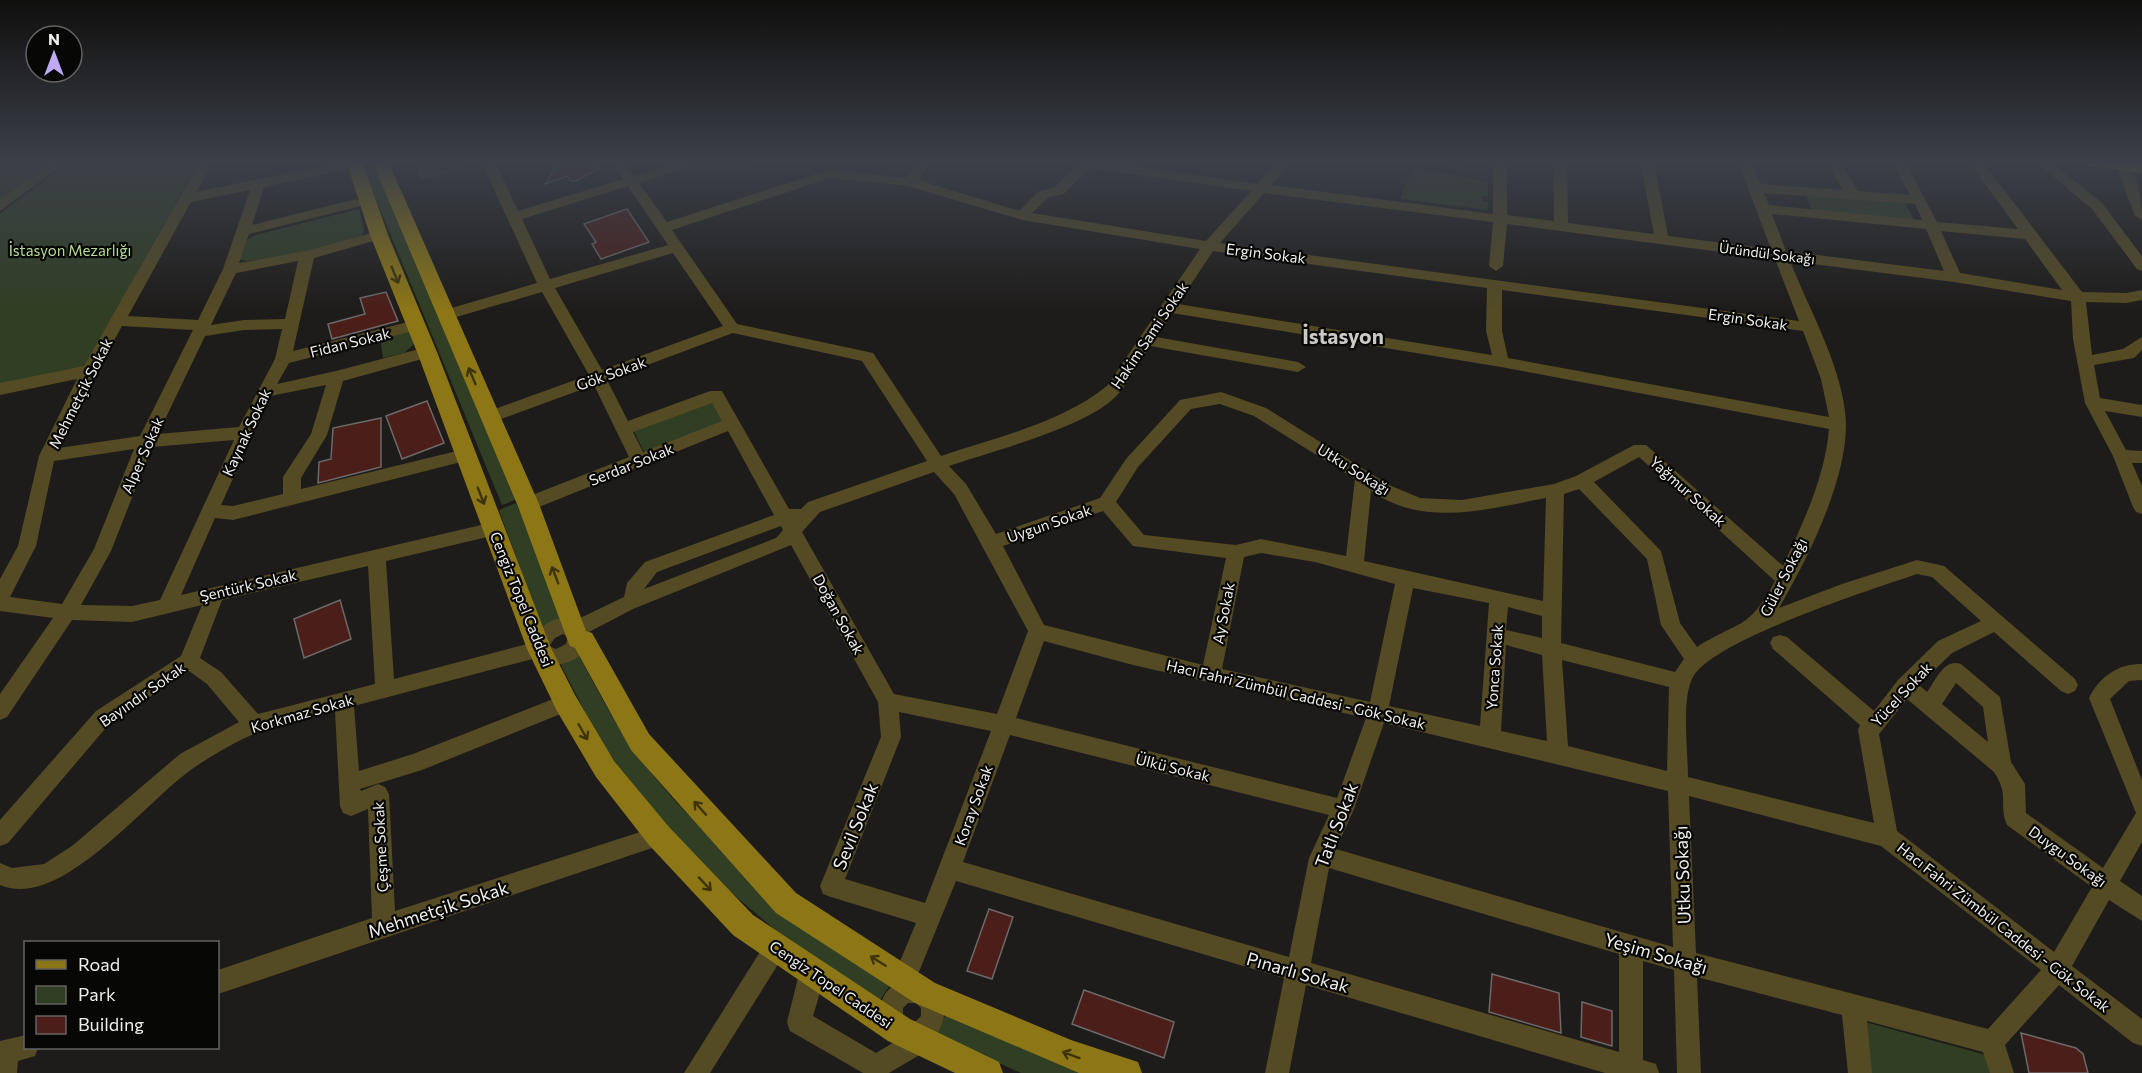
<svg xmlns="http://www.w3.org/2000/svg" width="2142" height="1073" viewBox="0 0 2142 1073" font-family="Commissioner,sans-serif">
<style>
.green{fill:#303f23}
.building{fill:#4b1e19;stroke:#6c6969;stroke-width:1.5}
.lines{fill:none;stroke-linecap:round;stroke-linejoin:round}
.minor{fill:#544a23;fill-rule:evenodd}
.major{fill:#8d7616;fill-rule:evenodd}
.oneway{stroke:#3d330c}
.labels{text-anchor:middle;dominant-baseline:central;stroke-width:4.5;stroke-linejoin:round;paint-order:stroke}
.far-street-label{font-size:14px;fill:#efeeed;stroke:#070706}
.park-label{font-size:15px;fill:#b6db97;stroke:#070706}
.street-label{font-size:15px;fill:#efeeed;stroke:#070706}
.near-street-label{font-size:18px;fill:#efeeed;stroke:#070706}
.district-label{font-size:21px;font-weight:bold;fill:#cbc9c6;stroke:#070706}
</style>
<rect width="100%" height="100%" fill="#1e1c1a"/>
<!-- green -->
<g class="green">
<polygon points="0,161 51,161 0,203"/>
<polygon points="70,161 199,161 84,368 0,385 0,214"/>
<polygon points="431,161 467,161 469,168 420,180 415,165"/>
<polygon points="1425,161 1471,161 1468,172 1424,164"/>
<polygon points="379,165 520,498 502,505 364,170"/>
<polygon points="1413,168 1488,182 1488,196 1482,196 1482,201 1488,202 1487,210 1400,199"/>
<polygon points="1805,193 1904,201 1917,225 1813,213"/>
<polygon points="359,209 364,231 359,239 306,253 246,261 238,259 248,239 256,235"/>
<polygon points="410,328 414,344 404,353 383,358 380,336"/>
<polygon points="711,402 725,421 647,452 643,450 634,431"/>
<polygon points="516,503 564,621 543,631 499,510"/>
<path d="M578,654C597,689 615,725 638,756C707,848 801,914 890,985L876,1006L843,987L708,873L653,810L603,747L560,663Z"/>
<polygon points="946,1014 1092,1073 1021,1073 935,1034"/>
<polygon points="1865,1022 1997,1058 1999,1073 1871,1073"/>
</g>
<!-- building -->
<g class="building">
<polygon points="560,161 597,161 596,165 600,168 576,181 571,181 567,176 545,184"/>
<polygon points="627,209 649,242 601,259 592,244 596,242 584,224"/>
<polygon points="386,292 398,321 332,339 328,324 365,314 360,298"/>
<polygon points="427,401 444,443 402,459 386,416"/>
<polygon points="381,418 381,467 318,483 319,462 331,459 333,428"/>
<polygon points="340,600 351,639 304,658 294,619"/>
<polygon points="989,909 1013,917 992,979 967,971"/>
<polygon points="1492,974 1559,993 1561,1033 1489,1012"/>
<polygon points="1084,990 1174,1022 1164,1058 1072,1024"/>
<polygon points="1582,1002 1612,1011 1612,1046 1581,1037"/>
<polygon points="2021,1033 2076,1048 2083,1054 2088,1073 2029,1073"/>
</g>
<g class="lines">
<!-- minor -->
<g class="minor">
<polygon points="53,161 68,161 0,211 0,200"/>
<path d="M200,161H214L196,192L349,161H359L361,164L354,168L264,187L252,225L356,199L363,203L361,206L249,234L239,263L306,251L379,231L386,235L384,238L314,258L293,351L416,320L424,325L421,329L289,363L277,384L336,371L427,347L435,352L433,356L343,381L327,435L301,478V489L465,449L473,455L465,461L233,520L215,518L181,595L494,522L500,524L503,529L500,534L386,561L394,679L531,643C539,626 555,613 574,621L624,597L627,583L645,562L774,515L728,431L534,509H522L519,504L522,499L629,457L594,385L490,423L482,417L484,413L589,375L542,292L446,320L438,315L441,311L537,283L481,161H495L518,211L623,179L610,161H624L634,176L681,161L820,162L813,166L689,167L639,183L667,222L829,170L905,178L919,161H933L918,180L1019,211L1039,191L1054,188L1076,166L1064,161H1099L1257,184L1278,161H1292L1271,185L1493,214V161H1507V215L1554,221L1553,161H1567L1568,223L1654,234L1640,161H1654L1668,236L1771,249L1738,161H1752L1761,184L1843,190L1826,161H1840L1858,191L1910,195L1891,161H1905L1937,222L2018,229L1968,161H1982L2082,292L2126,293L2142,290V300L2126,303L2086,302L2092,355L2123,349L2142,337V350L2134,358L2094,365L2100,398L2142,405V417L2105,411L2126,450L2142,451V463H2132L2142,486V514L2136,512L2133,507L2113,456L2085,403L2073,339L2071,301L1954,282L1790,261C1809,309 1838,359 1845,411C1853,470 1808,558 1779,608L1842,584L1917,560L1944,566L2075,679L2078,685L2075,691L2068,694L2061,691L1994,632L1952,653L1919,685L1927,692C1936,680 1944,658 1961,664L2000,697L2011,762L2025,784L2026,813L2103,868L2136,813L2089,698C2099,677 2119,663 2142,664V680L2129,681L2110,699L2142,780V842L2120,881L2142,896V921L2109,900L2072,966L2142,1019V1046L2133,1043L2059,985L2005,1045L2014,1073H1990L1983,1052L1867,1021L1872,1073H1848L1842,1015L1697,977L1701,1073H1677L1674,970L1643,961V1060L1656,1064L1659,1073H1605L1306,985L1289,1073H1265L1284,978L956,881L916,979C940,987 952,1007 939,1030C935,1038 931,1041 928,1050L889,1073H863L790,1031L787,1022L802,962L810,958L818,962C826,980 818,999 813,1016L876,1053L896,1041C874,1030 874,996 896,984L893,978L916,923L831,897L823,894L820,886L881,737L878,702L791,545L633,609L587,633L581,655C566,666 552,668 536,658L354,706L359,771L413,754L566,694L573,697L576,703L573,709L422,770L360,789L361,791L378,784L385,787L389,794L395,911L659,826L667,829L670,836L667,843L218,994V970L372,918L368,809L351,816L343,813L340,806L335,711C310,718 283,722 259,732C238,740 214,754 195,767C148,798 61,912 0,885V863L12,868L44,864L72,846L180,754L239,722L207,684L189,671L110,723L8,843L0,846V820L96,711L181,656L202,605L132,622L72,620L7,717L0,720V694L53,618L0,611V579L18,546L39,456L77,379L0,395V383L84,366ZM1089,168L1251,191L1206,241L1032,213L1049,197L1064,194ZM830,178L908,186L1022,220L1200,249L1107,386C1061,423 997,437 941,456L873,353L737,324L672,230ZM628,186L668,245L550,279L522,219ZM250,190L223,269L198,320L128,316L191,202ZM1264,193L1493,222L1489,266L1496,271L1503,266L1507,224L1775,259L1799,321L1220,243ZM1764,193L1915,204L1922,220L1769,205ZM1772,214L1926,229L1944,271L1786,251ZM1941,231L2025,239L2062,290L1960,273ZM1213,251L1487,288L1486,331L1492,355L1178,304ZM673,253L723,326L602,370L555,288ZM298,261L285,319L244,320L211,325L236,273ZM1502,290L1803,331L1821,379L1829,417L1508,358L1502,331ZM1172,313L1501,367L1829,429C1825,477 1803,523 1783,566L1646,445H1634L1576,476L1554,484L1462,500L1420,498L1389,485L1266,408L1221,392L1180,400L1126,459L1100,498L996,534L966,484L949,466C992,451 1092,426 1119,393C1131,379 1140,361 1150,346L1298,372L1306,367L1298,362L1156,337ZM122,326L193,330L140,436L59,448L73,415ZM282,329L275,359L239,427L158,434L205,336L244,330ZM733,333L862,361L927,461L808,502L801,509H789L722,391H710L628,421L607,380ZM326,385L311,434L283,477V494L233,506L221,505L270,396ZM712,403L722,421L643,452L633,432ZM1220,404L1254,416L1355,479L1346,556L1261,539L1236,545L1144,535L1116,502L1138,467L1191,409ZM234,440L160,600L132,606L81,605L111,551L152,447ZM134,449L94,549L62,604L10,597L36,546L54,461ZM1639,457L1775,581C1748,631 1740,620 1697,647L1680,623L1661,551L1594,482ZM934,472L954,494L1028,631L997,714L894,694L802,532L820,512ZM1579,489L1647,559L1661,625L1684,659L1675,672L1561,643L1564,494ZM1371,491C1424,528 1487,509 1546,498L1543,601L1364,561ZM1103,511L1133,546L1226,558L1203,665L1044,625L1003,546ZM781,526L783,530L776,538L644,589L657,572ZM1261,553L1315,562L1395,584L1370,702L1222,669L1244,557ZM368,566L375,684L258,714L221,672L200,658L222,600ZM1917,574L1932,577L1981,621L1938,641L1898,680L1874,711L1787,637L1780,635L1773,637L1770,643L1773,649L1860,725L1858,730L1874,823L1688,777C1688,751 1681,698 1693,677C1713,640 1873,589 1917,574ZM1413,588L1489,603L1480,726L1389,706ZM1508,607L1542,616V638L1506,630ZM563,634L568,637L566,644L556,649L549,646L555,638ZM1044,641L1133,665L1366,718L1337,798L1016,718ZM1506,645L1542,655L1547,741L1501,731ZM1562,660L1669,687L1667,771L1568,746ZM1956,683L1983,707L1988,742L1942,704ZM1907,699L1994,772C2010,796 1998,804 2007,825L2092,887L2054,952L1897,831L1879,734ZM899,712L991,731L925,903L845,879L901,737ZM1384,723L1668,791L1673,947L1336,849L1354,809ZM1010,735L1329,815L1309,858L1289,957L963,862ZM1689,796L1881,846L2041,970L1988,1029L1696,953ZM1329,868L1619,954V1052L1311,963ZM908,1003H916L921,1008V1016L916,1021H908L903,1016V1008Z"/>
<polygon points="2035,161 2050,161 2102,203 2142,256 2142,271 2137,269 2092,209"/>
<path d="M2123,162C2139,166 2142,206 2142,220L2135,216L2116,166Z"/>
<polygon points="776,935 784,939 788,947 784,955 710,1073 684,1073 768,939"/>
<polygon points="26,1035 26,1048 38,1048 35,1056 18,1061 17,1073 0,1073 0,1041"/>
</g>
<!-- major -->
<g class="major">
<polygon points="346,161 362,161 388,235 437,352 551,648 575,695 614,761 669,827 753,915 910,1019 999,1062 1003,1073 955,1073 888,1041 733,935 649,845 596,777 557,711 527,649 417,352 370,235"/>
<polygon points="372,161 388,161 539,504 586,631 592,633 649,734 796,893 935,983 1071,1040 1138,1062 1142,1073 1079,1073 915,1003 776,913 631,750 575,648 570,646 567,639 517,504"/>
<polygon points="2080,161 2142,163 2142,173 2088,166"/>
</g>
</g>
<!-- one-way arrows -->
<defs><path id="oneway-shaft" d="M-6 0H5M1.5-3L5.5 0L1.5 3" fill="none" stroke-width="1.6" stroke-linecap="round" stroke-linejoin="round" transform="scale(1.5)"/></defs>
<g class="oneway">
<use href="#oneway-shaft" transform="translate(395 275) rotate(68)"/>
<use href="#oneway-shaft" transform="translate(472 376) rotate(-113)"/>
<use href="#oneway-shaft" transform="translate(481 496) rotate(69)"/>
<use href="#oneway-shaft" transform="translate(555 575) rotate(-111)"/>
<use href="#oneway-shaft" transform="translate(583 732) rotate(60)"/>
<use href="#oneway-shaft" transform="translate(700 808) rotate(-132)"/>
<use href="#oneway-shaft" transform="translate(705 884) rotate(47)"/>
<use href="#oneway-shaft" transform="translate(878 961) rotate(-148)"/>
<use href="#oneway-shaft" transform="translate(1071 1055) rotate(-160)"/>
</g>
<!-- sky -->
<linearGradient id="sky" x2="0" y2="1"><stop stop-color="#100f0e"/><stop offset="0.52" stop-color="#3b4049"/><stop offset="1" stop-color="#3b4049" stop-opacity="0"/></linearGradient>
<rect width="2142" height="311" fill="url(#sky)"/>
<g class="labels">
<!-- far-street labels -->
<g class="far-street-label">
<text transform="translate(1767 253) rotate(7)">Üründül Sokağı</text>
</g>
<!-- park labels -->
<g class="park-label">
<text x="70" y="250">İstasyon Mezarlığı</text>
</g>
<!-- street labels -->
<g class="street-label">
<text transform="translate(1266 253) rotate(7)">Ergin Sokak</text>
<text transform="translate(1748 319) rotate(8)">Ergin Sokak</text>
<text transform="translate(1149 335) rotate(-56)">Hakim Sami Sokak</text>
<text transform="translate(350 342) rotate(-14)">Fidan Sokak</text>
<text transform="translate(611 373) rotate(-20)">Gök Sokak</text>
<text transform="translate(80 393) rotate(-63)">Mehmetçik Sokak</text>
<text transform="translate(246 432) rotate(-65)">Kaynak Sokak</text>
<text transform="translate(142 455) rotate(-66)">Alper Sokak</text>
<text transform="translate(631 464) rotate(-22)">Serdar Sokak</text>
<text transform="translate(1354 469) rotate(32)">Utku Sokağı</text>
<text transform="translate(1688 491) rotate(42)">Yağmur Sokak</text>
<text transform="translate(1049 523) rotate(-19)">Uygun Sokak</text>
<text transform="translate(1783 577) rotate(-63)">Güler Sokağı</text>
<text transform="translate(248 585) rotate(-13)">Şentürk Sokak</text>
<text transform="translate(522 599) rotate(68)">Cengiz Topel Caddesi</text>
<text transform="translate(1223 613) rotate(-79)">Ay Sokak</text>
<text transform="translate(839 614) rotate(61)">Doğan Sokak</text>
<text transform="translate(1494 667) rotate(-86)">Yonca Sokak</text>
<text transform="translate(142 694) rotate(-35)">Bayındır Sokak</text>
<text transform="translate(1296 694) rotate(13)">Hacı Fahri Zümbül Caddesi - Gök Sokak</text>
<text transform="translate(1901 694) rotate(-47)">Yücel Sokak</text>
<text transform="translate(302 713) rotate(-16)">Korkmaz Sokak</text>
<text transform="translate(1173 767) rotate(14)">Ülkü Sokak</text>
<text transform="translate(973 805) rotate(-70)">Koray Sokak</text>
<text transform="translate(380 847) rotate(-93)">Çeşme Sokak</text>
<text transform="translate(2068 856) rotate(36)">Duygu Sokağı</text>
<text transform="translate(2004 927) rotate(38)">Hacı Fahri Zümbül Caddesi - Gök Sokak</text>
<text transform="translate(831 984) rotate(34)">Cengiz Topel Caddesi</text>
</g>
<!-- near-street labels -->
<g class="near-street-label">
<text transform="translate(1336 825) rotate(-69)">Tatlı Sokak</text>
<text transform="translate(855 826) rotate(-68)">Sevil Sokak</text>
<text transform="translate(1682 875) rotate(-92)">Utku Sokağı</text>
<text transform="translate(438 909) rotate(-18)">Mehmetçik Sokak</text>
<text transform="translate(1656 953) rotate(16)">Yeşim Sokağı</text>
<text transform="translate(1298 972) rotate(16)">Pınarlı Sokak</text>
</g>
<!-- district labels -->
<g class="district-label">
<text x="1343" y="335">İstasyon</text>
</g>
</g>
<!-- legend -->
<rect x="24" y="941" width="195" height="108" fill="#070706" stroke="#646362" stroke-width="1.5"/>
<rect x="36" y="960" width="30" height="9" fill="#8d7616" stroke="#646362" stroke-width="1.5"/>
<text x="78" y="971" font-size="18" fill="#efeeed">Road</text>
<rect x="36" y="986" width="30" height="18" fill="#303f23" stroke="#646362" stroke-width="1.5"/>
<text x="78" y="1001" font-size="18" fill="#efeeed">Park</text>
<rect x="36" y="1016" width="30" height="18" fill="#4b1e19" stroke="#646362" stroke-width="1.5"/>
<text x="78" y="1031" font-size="18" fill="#efeeed">Building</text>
<!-- north arrow -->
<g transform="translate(54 54)"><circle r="28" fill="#070706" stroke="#646362" stroke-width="1.5"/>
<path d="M0-4.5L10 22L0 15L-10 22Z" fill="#bda9f5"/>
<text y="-9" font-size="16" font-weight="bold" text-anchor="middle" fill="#efeeed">N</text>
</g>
</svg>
